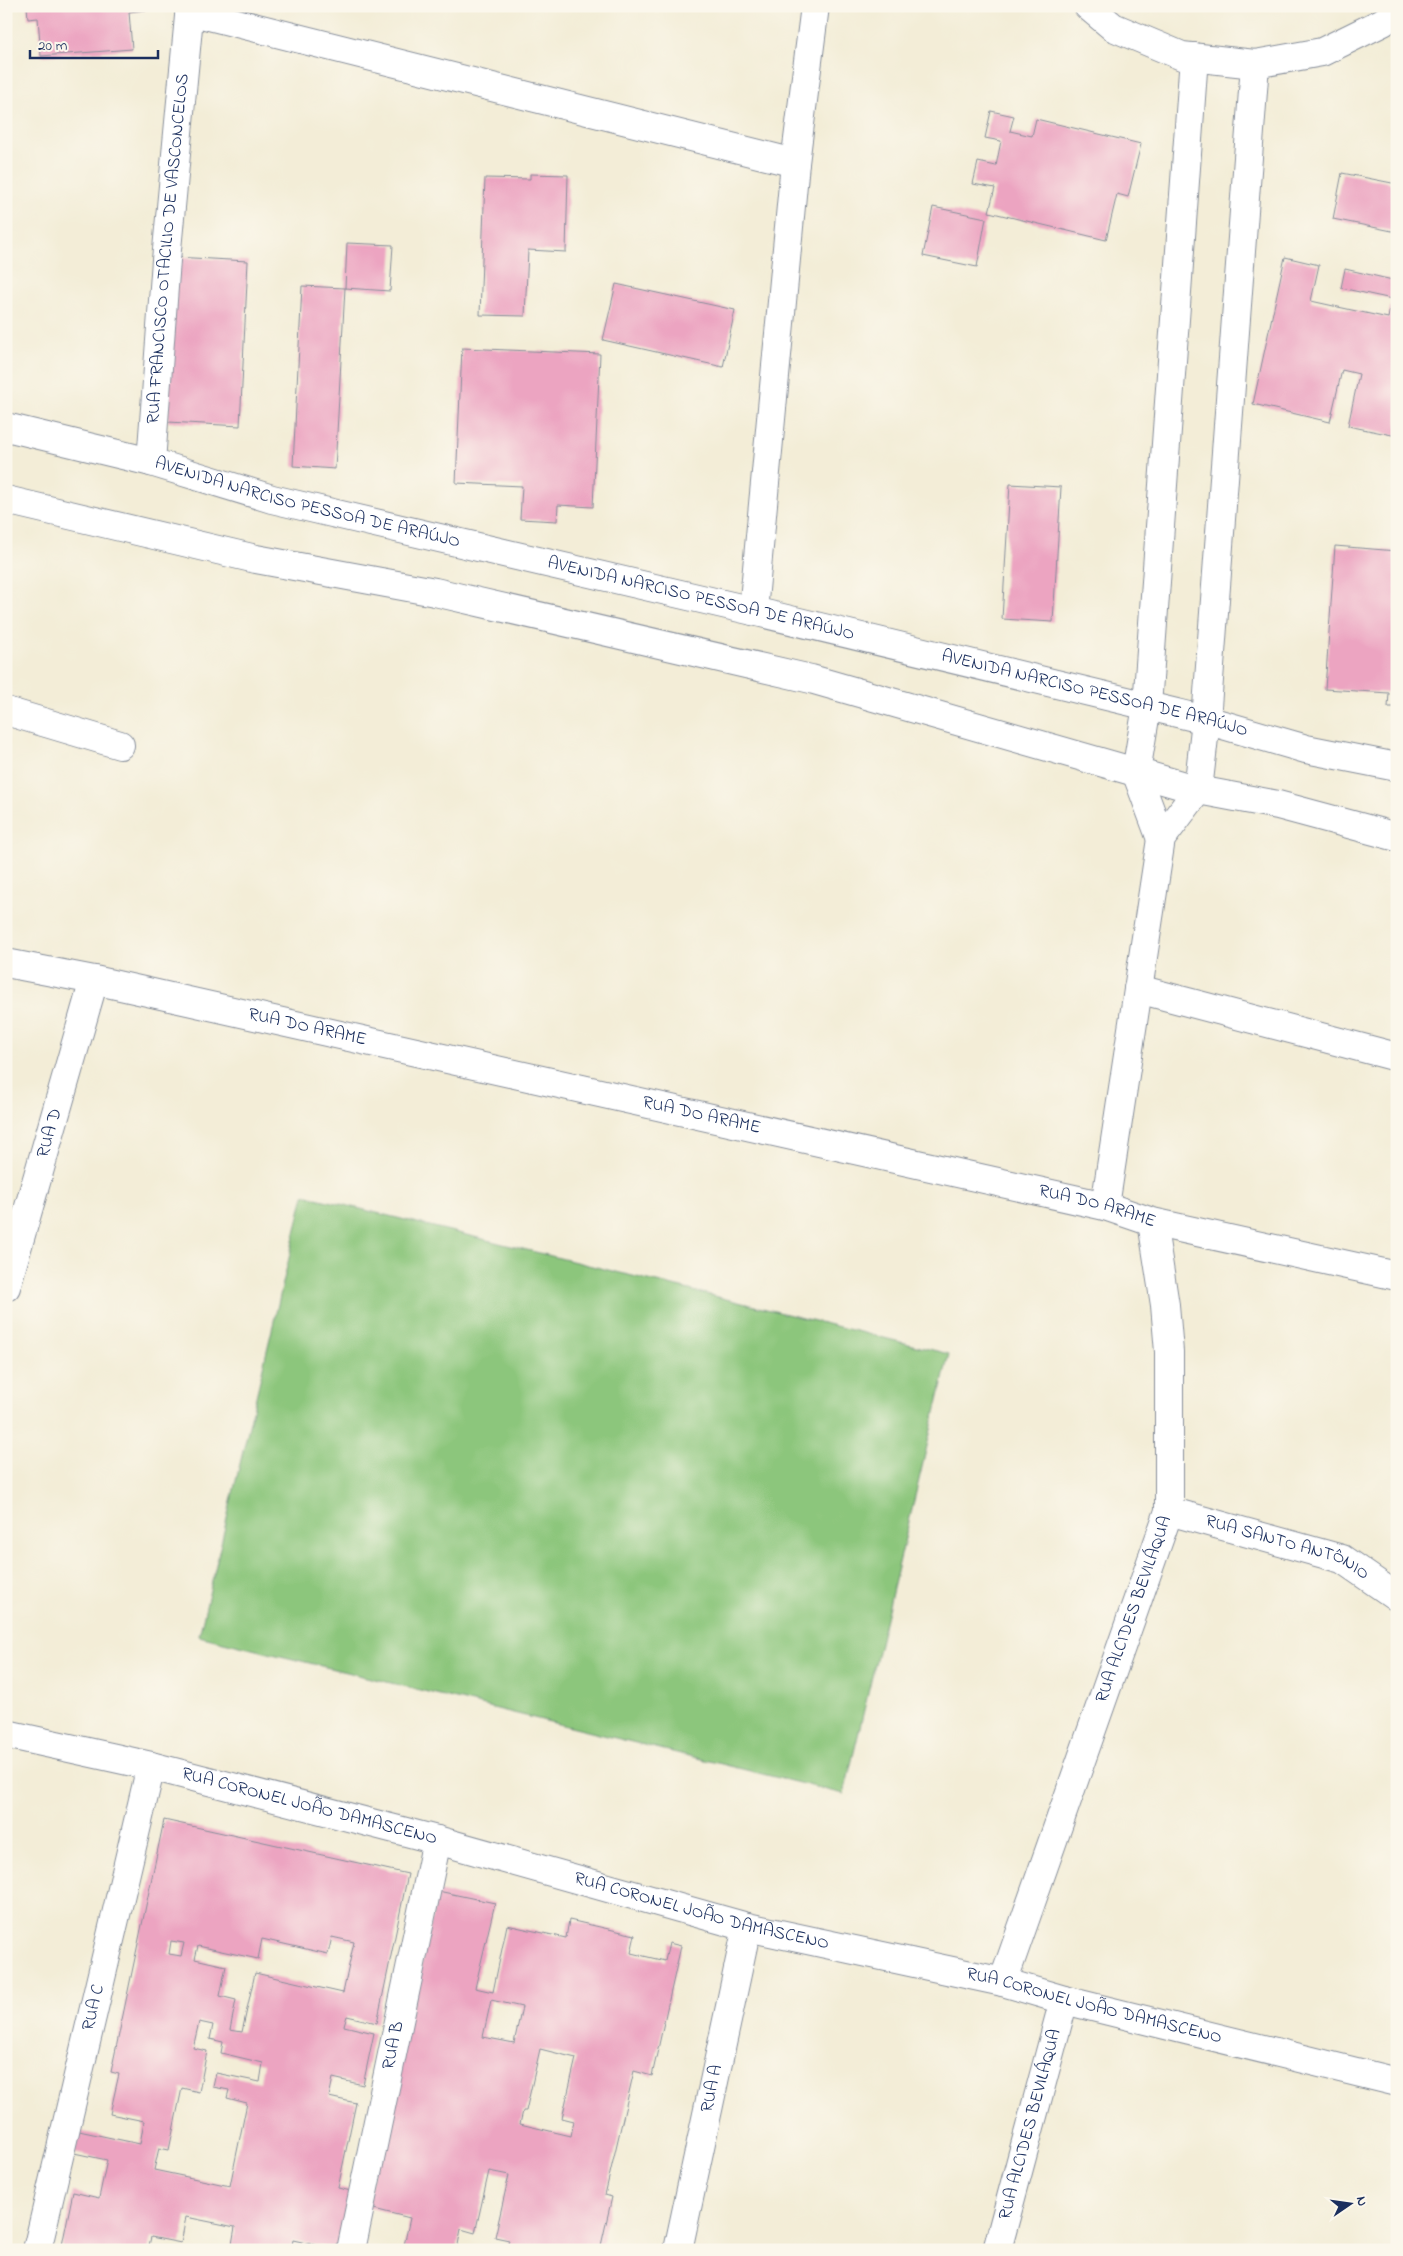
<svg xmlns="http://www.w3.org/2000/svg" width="1403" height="2256" viewBox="0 0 1403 2256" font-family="'Indie Flower',sans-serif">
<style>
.green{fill:#8cc67b;stroke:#547a6c}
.building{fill:#eca4c1;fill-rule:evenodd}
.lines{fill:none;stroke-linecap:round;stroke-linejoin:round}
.street-casing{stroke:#878e9a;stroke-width:30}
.street{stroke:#fff;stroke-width:28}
.labels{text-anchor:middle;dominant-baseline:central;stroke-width:4;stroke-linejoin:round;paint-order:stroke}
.street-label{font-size:18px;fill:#1b2f5e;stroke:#fbf7ec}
</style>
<rect width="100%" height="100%" fill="#fbf7ec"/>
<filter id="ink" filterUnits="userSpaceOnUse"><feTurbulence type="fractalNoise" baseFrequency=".02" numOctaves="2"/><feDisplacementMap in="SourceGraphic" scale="10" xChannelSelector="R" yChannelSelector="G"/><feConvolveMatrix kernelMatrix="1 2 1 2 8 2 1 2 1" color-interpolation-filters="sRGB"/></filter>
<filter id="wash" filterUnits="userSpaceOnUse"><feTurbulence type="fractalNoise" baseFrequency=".0096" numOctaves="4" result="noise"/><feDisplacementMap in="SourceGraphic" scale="20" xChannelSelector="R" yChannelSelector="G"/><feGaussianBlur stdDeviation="1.12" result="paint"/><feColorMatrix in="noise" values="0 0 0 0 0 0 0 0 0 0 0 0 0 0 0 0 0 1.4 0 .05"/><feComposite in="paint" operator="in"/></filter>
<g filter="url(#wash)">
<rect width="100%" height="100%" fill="#f3edd7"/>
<!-- green -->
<polygon class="green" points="304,1195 949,1354 844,1794 199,1636"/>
<g id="blocks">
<!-- building -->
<g class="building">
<polygon points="27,6 146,6 146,10 129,12 132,49 41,56 38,18 28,19"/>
<polygon points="991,111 1014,116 1010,131 1032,136 1036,119 1141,144 1128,197 1117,194 1106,240 989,212 995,188 973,184 978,162 996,166 1001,141 985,138"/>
<polygon points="1342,173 1397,184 1397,232 1333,219"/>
<polygon points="530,174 568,175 566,252 528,250 525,316 480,315 485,178 530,179"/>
<polygon points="933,207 986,218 977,267 923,256"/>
<polygon points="347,243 393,245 390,291 345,288"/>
<polygon points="175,257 248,261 240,426 168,422"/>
<polygon points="1285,257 1319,265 1311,301 1388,318 1392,299 1341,288 1345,269 1397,281 1397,436 1348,426 1359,374 1342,370 1330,422 1253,404"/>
<polygon points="616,284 735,310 723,367 603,340"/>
<polygon points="302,286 345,288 335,469 293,466"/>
<polygon points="462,348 600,354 593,507 558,505 557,521 520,519 522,486 456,483"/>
<polygon points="1010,484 1061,487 1053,622 1002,619"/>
<polygon points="1335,546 1397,551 1397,707 1388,707 1389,693 1325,689"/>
<path d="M164,1820L408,1874L377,2023L347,2016L344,2026L374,2033L363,2085L333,2078L329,2097L356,2103L338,2188L351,2191L338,2250L293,2240L291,2250H231L235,2227L186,2217L181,2243L151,2237L148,2250H61L73,2192L99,2198L107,2160L74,2153L79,2131L140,2144L144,2121L110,2114L119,2074L111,2072ZM332,1937L354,1942L343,1993L255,1973L242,2032L230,2030L236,2000L220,1996L226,1966L195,1959L198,1946L258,1959L262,1939L328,1954ZM171,1941L184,1943L181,1956L169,1954ZM199,2022L213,2025L210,2039L223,2042L221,2053L263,2063L260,2082L216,2073L213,2087L229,2090L227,2098L247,2103L230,2186L154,2170L159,2148L169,2150L182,2088L199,2092L207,2051L193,2048Z"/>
<path d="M438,1891L495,1903L475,1988L493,1992L507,1925L566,1938L569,1920L635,1935L631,1953L665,1961L669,1943L681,1946L652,2076L634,2071L605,2195L612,2197L600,2250H507L509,2240L495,2237L509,2175L489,2171L475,2233L461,2229L457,2250H403L410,2218L366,2207ZM491,2000L522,2007L514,2043L483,2037ZM540,2049L576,2058L562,2118L574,2121L571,2136L520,2124L523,2111H526Z"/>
</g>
</g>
</g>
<g filter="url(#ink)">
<use href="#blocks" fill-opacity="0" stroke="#878e9a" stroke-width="1"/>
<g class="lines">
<defs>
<g id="street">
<polyline points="1088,6 1113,27 1182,56 1255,64 1322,52 1383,22 1397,11"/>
<polyline points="189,11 795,163"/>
<path id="s1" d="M6,427L151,462L272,499L753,611L1206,720L1306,749L1397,767"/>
<path id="s2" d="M151,462L166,260L190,6"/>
<polyline points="6,500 256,559 435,592 811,679 1198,790 1278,805 1397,837"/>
<polyline points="753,611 795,163 815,6"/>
<polyline points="6,711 120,745"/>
<polyline points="1161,839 1136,772 1147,706 1194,57"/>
<path id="s3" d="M6,963L94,980L1105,1206L1152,1222L1397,1276"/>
<polyline points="1138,989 1397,1057"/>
<polyline points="1105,1206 1161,839 1198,790 1206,720 1255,64"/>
<path id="s4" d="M6,1287L94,980"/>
<path id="s5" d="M1169,1511L1342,1559L1397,1597"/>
<path id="s6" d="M6,1734L151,1766L437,1840L747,1927L1003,1982L1064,2000L1397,2082"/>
<path id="s7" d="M1003,1982L1169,1511V1352L1165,1305L1152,1222"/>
<path id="s8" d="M37,2250L151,1766"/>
<path id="s9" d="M351,2250L437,1840"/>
<path id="s10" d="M678,2250L747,1927"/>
<path id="s11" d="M997,2250L1064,2000"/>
</g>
</defs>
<!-- street casing -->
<use href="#street" class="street-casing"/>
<!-- street -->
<use href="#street" class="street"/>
</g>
</g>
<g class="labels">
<!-- street labels -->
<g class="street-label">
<text stroke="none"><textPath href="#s2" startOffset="214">RUA FRANCISCO OTACILIO DE VASCONCELOS</textPath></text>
<text stroke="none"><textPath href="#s1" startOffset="311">AVENIDA NARCISO PESSOA DE ARAÚJO</textPath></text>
<text stroke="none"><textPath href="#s1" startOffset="716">AVENIDA NARCISO PESSOA DE ARAÚJO</textPath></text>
<text stroke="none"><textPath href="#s1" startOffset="1121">AVENIDA NARCISO PESSOA DE ARAÚJO</textPath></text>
<text stroke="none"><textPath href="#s3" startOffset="308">RUA DO ARAME</textPath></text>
<text stroke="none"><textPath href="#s3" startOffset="712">RUA DO ARAME</textPath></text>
<text stroke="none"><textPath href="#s4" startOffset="160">RUA D</textPath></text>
<text stroke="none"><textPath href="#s3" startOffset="1118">RUA DO ARAME</textPath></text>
<text stroke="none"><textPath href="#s5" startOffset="124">RUA SANTO ANTÔNIO</textPath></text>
<text stroke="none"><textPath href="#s7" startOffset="395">RUA ALCIDES BEVILÁQUA</textPath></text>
<text stroke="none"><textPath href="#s6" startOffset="312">RUA CORONEL JOÃO DAMASCENO</textPath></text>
<text stroke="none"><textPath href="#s6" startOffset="718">RUA CORONEL JOÃO DAMASCENO</textPath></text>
<text stroke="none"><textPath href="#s6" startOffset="1122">RUA CORONEL JOÃO DAMASCENO</textPath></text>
<text stroke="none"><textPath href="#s8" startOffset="249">RUA C</textPath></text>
<text stroke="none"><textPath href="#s9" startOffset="209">RUA B</textPath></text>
<text stroke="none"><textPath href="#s10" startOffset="165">RUA A</textPath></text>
<text stroke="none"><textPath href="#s11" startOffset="130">RUA ALCIDES BEVILÁQUA</textPath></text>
</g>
</g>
<!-- margin -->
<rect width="1403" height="2256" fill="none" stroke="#fbf7ec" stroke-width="25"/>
<!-- north arrow -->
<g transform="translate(1350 2204) rotate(77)" stroke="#fbf7ec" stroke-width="4" paint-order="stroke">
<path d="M0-4L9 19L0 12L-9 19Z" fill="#1b2f5e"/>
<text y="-8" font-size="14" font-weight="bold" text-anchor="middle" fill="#1b2f5e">N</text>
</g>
<!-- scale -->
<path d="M30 50v8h128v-8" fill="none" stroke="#1b2f5e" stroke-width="2.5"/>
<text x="38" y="50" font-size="15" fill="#1b2f5e" stroke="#fbf7ec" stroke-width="4" paint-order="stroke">20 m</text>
</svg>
